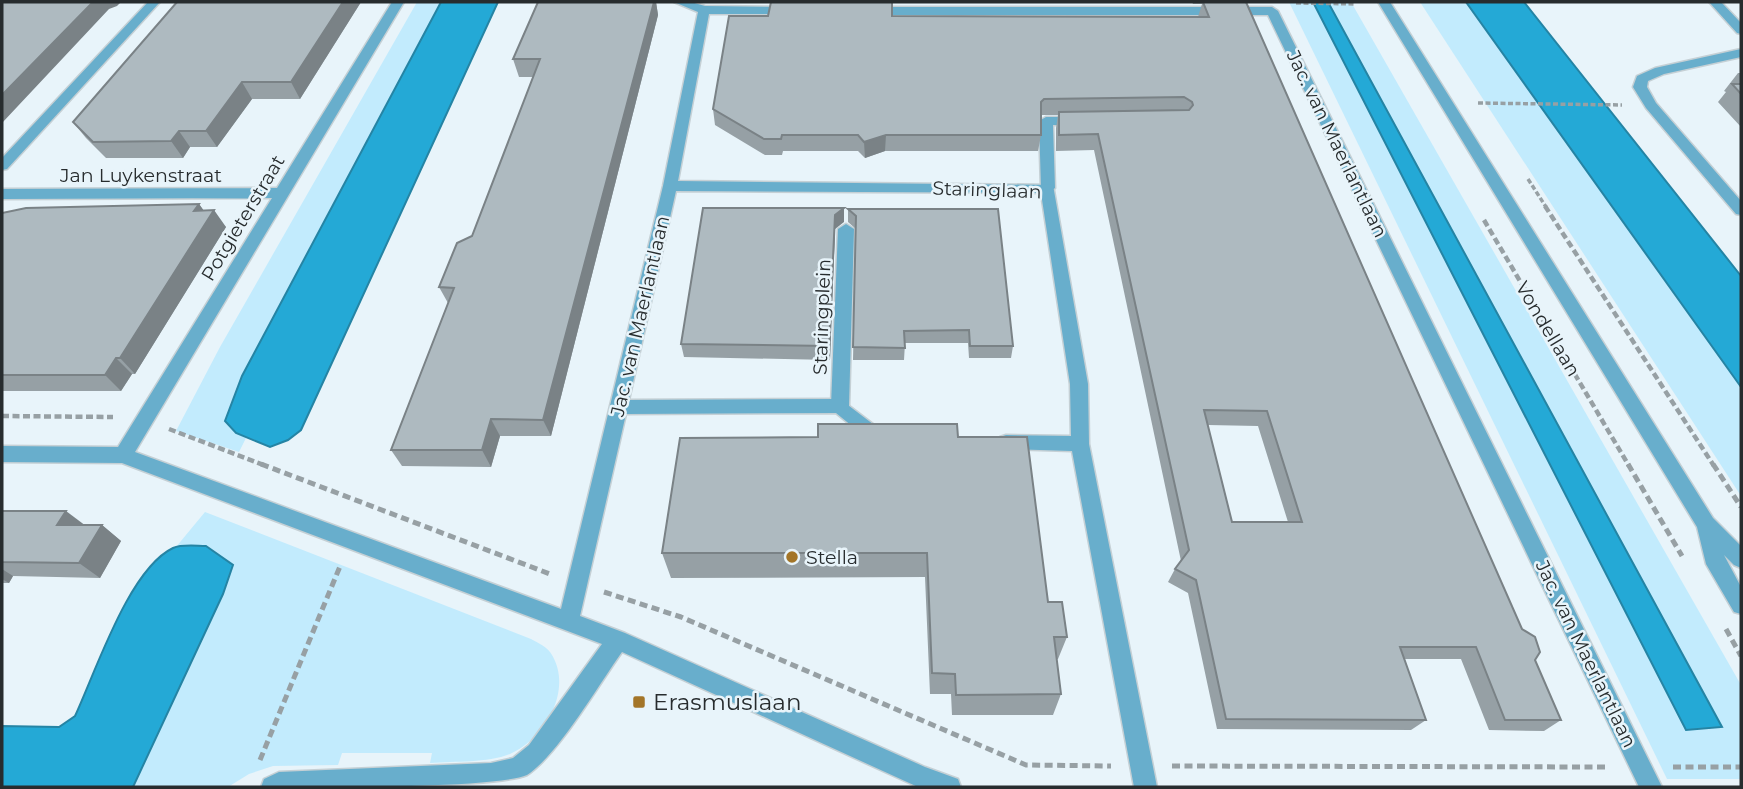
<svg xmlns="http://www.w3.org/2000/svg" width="1743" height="789" viewBox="0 0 1743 789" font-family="Montserrat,sans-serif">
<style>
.green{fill:#c2ebfd}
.water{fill:#24a9d6;stroke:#2584a4;stroke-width:2}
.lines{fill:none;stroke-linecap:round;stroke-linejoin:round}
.service-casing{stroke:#c5d0d5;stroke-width:3}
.minor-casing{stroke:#c5d0d5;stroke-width:3}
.tertiary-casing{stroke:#c5d0d5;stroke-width:3}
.path-far2{stroke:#97a0a4;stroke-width:3.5;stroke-dasharray:5 2.5;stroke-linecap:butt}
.path-far1{stroke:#97a0a4;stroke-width:4.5;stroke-dasharray:7 3.5;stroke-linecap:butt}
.path{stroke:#97a0a4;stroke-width:5;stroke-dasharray:8 4.5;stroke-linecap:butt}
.service{fill:#68aecc;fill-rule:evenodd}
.minor{fill:#68aecc;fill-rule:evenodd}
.tertiary{fill:#68aecc;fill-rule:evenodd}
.wall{fill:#96a0a5;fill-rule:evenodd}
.shaded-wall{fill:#7a8286}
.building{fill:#aebac0;stroke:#7a8286;stroke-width:2;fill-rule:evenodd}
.poi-dot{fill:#a37528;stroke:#e8f4fa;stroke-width:2.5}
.labels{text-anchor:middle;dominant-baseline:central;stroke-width:5;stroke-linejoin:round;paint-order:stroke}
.street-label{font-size:19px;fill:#272c2e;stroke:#e8f4fa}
.poi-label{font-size:19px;fill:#272c2e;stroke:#e8f4fa;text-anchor:start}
.near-poi-label{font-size:23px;fill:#272c2e;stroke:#e8f4fa;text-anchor:start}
</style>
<rect width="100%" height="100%" fill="#e8f4fa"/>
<!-- green -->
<g class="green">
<polygon points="417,2 441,2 242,376 236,433 246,438 239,452 176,431 220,347"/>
<polygon points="1289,2 1351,2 1741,685 1741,779 1667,779"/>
<polygon points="1420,2 1466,2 1741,387 1741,496"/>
<path d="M205,512L531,639C538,643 548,647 552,655C573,690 545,739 510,754C487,763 455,761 430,763L432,753H342L338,765L273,766L249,774L228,787H133L223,594L206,546L176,547Z"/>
</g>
<!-- water -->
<g class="water">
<polygon points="441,2 498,2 301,430 288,440 270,447 236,433 225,421 242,376"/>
<polygon points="1313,2 1328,2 1722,727 1686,730"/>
<polygon points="1466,2 1524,2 1741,276 1741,387"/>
<path d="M206,546L233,565L223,594L133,787H2V726L59,727L75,716C96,671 129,569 173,548C182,544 196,546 206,546Z"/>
</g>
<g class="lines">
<defs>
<g id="service">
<polygon points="1046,117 1081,117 1088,121 1081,125 1053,125 1055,188 1048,193 1041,188 1039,121"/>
<polygon points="846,224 854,229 849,406 846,411 834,411 831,406 838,229"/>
</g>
<g id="minor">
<polygon points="148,2 160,2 7,169 2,170 2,158"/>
<path d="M392,2H404L135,452L561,609L663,186L698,12L674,2H691L705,6L795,7V13L791,14H709L678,181L1053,185L1088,384L1089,444L1157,787H1134L1072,451L1006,449L1000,447L997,442L1000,437L1006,435L1071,436L1070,384L1041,193L676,191L629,400L840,399L886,434L889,439L886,444L880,446L874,444L836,413L626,414L580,616L625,633L925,767L958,779L961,787H918L622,652C599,684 558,755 527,775C494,789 310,787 261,787L264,779L279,772L491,763L513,758L529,745L602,644L122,463L2,462V446L118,447L272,198L2,199V189L277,188Z"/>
<polygon points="1709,2 1721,2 1741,23 1741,34 1737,33"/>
<polygon points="1272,7 1278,11 1662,787 1639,787 1268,15 868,15 862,11 868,7"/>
<polygon points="1741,49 1741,57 1664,74 1648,81 1647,87 1656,103 1741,201 1741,215 1736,214 1646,108 1633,87 1637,76 1655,68"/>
</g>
<polygon id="tertiary" points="1378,2 1390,2 1713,518 1741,546 1741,568 1734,565 1724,555 1741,587 1741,614 1734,612 1706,564 1697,527"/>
</defs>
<!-- service casing -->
<use href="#service" class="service-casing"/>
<!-- minor casing -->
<use href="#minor" class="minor-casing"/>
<!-- tertiary casing -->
<use href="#tertiary" class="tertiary-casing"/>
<!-- path-far2 -->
<g class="path-far2">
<polyline points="1296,3 1356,4"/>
<polyline points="1478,103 1622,105"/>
<polyline points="1528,179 1546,207"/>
</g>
<!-- path-far1 -->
<g class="path-far1">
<polyline points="1545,206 1714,466"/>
<polyline points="1484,220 1629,466"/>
<polyline points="2,416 113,417"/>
<polyline points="169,429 266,466"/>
</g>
<!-- path -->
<g class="path">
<polyline points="261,464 550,574"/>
<polyline points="1628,464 1682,556"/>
<polyline points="1713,464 1741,507"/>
<polyline points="604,592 681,617 1026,765 1111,766"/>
<polyline points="1726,629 1741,656"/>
<polyline points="260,760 341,564"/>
<polyline points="1172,766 1608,767"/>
<polyline points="1673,767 1741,767"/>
</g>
<!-- service -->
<use href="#service" class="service"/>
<!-- minor -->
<use href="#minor" class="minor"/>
<!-- tertiary -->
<use href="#tertiary" class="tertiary"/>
</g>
<!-- wall -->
<g class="wall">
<polygon points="177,2 361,2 300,99 252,99 217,147 190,147 183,158 106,158 86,138 73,122"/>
<polygon points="538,2 656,2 658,15 551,436 500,436 491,467 402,466 391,450 448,303 439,287 472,236 533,77 519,77 513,59"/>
<path d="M1192,2H1246L1561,720L1544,731L1489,730L1461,659H1404L1426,720L1411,730L1217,729L1188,593L1168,582L1175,569L1181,561L1094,150L1056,151V128L1058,115H1041V135L1038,151H885L865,158L858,151H783L782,155H765L715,125L713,109L892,16L1198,17L1202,4H1193ZM1208,425L1258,426L1288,522H1232Z"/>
<polygon points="1738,73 1741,73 1741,127 1718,102 1726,92 1724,91"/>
<polygon points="199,204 204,211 226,227 135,374 132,374 121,391 2,391 2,213"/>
<polygon points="848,209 1013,346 1011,358 969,358 968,343 905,343 904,360 853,360 856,229 848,222"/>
<polygon points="844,222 835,229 830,360 684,357 681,344"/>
<polygon points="958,437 1067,637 1058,659 1057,659 1061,694 1053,715 952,715 951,694 930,694 925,577 671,578 662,553"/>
<polygon points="2,511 84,525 102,525 121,541 100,578 13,576 9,583 2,583"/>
</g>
<!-- shaded-wall -->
<g class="shaded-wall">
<polygon points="93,2 121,2 117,6 109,9 2,123 2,95"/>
<polygon points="343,2 361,2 300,99 291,82"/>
<polygon points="654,2 656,2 658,15 551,436 543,420"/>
<polygon points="242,82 252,99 217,147 206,131"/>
<polygon points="179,131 190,147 183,158 171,141"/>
<polygon points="886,135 885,151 865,158 864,142"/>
<polygon points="199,204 209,218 214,210 226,227 135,374 120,358 194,211"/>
<polygon points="844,208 844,222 835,229 830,360 829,346 835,215"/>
<polygon points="116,358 132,374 121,391 105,375"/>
<polygon points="491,419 500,436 491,467 482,450"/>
<polygon points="66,511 86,526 57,525"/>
<polygon points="102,525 121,541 100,578 79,563"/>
<polygon points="2,569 13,576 9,583 2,579"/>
</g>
<!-- building -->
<g class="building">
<polygon points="2,2 93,2 2,95"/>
<polygon points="177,2 343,2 291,82 242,82 206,131 179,131 171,141 93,142 73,122"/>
<polygon points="538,2 654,2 543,420 491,419 482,450 391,450 454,288 439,287 457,243 472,236 540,59 513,59"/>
<path d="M771,2H892V16L1209,17L1203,2H1246L1522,629L1535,637L1540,652L1535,660L1561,720H1505L1476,647H1400L1426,720L1226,719L1196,580L1175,569L1189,550L1098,134L1059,135V112L1189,110L1193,105L1192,102L1184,97L1044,99L1041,102V135H886L864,142L858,135H782L781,139H764L713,109L729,16H768ZM1204,410L1267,411L1302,522H1232Z"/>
<polygon points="1732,84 1741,84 1741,94"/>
<polygon points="199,204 194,211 214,210 120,358 116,358 105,375 2,375 2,213 26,208"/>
<polygon points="703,208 844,208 835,215 829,346 681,344"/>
<polygon points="848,209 998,209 1013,346 970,346 969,330 904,331 905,348 853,347 856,216"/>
<polygon points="818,424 957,424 958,437 1027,437 1048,602 1062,602 1067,637 1054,637 1061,694 956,695 955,674 932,673 927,553 662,553 680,438 818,437"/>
<polygon points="2,511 66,511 57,525 102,525 79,563 2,562"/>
</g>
<!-- markers -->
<g class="poi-dot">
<circle cx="792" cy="557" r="7"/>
<rect x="632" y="695" width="14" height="14" rx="3.5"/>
</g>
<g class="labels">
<!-- street labels -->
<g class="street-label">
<text transform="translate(1337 144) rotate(64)">Jac. van Maerlantlaan</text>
<text x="141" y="175">Jan Luykenstraat</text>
<text transform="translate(987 190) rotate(2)">Staringlaan</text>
<text transform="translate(243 218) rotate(-59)">Potgieterstraat</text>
<text transform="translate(640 316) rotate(-77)">Jac. van Maerlantlaan</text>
<text transform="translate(822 317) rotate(-88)">Staringplein</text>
<text transform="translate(1548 329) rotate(59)">Vondellaan</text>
<text transform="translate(1586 654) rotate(64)">Jac. van Maerlantlaan</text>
</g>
<!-- poi labels -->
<g class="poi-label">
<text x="806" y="557">Stella</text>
</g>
<!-- near-poi labels -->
<g class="near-poi-label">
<text x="653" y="702">Erasmuslaan</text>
</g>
</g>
<!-- border -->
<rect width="1743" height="789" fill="none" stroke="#272c2e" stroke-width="7"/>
</svg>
